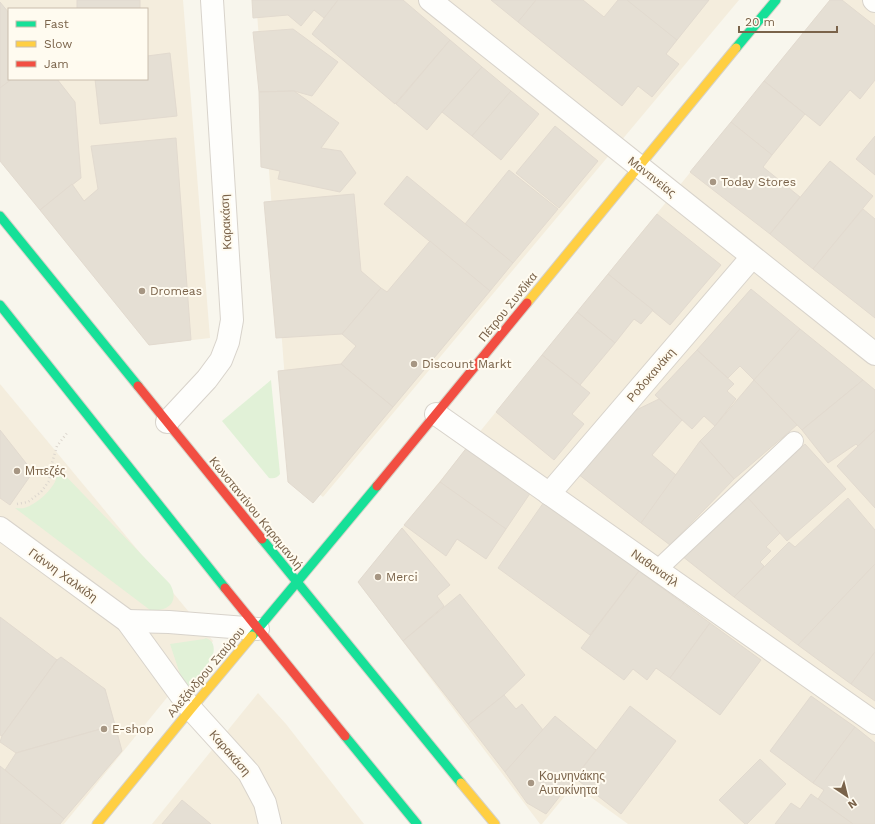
<svg xmlns="http://www.w3.org/2000/svg" width="875" height="824" viewBox="0 0 875 824" font-family="'Work Sans',sans-serif">
<style>
.residential{fill:#f4eddd;fill-rule:evenodd}
.green{fill:#e1f1d7}
.building{fill:#e5dfd4;stroke:#e2dacf}
.lines{fill:none;stroke-linecap:round;stroke-linejoin:round}
.lane-casing{stroke:#d8d3cb;stroke-width:20}
.street-casing{stroke:#d8d3cb;stroke-width:24}
.fast-casing{stroke:#d6d2c8;stroke-width:11}
.slow-casing{stroke:#d6d2c8;stroke-width:11}
.jam-casing{stroke:#d6d2c8;stroke-width:11}
.path{stroke:#dcd6ce;stroke-width:2.5;stroke-dasharray:1 3;stroke-linecap:butt}
.lane{stroke:#fefefc;stroke-width:18}
.street{stroke:#fefefc;stroke-width:22}
.fast{stroke:#16e098;stroke-width:9}
.slow{stroke:#ffcf43;stroke-width:9}
.jam{stroke:#f24e42;stroke-width:9}
.poi-dot{fill:#a69683;stroke:#fffbf0;stroke-width:1.5}
.labels{text-anchor:middle;dominant-baseline:central;stroke-width:4;stroke-linejoin:round;paint-order:stroke}
.street-label{font-size:12px;fill:#7a634a;stroke:#fffbf0}
.poi-label{font-size:12px;fill:#7a634a;stroke:#fffbf0;text-anchor:start}
</style>
<rect width="100%" height="100%" fill="#f8f6ed"/>
<!-- residential -->
<g class="residential">
<path d="M0,0H183L210,338L149,345L0,161ZM9,9H147V79H9Z"/>
<polygon points="256,0 739,0 323,497 292,472"/>
<polygon points="830,0 875,0 875,824 628,824 574,785 542,824 540,824 358,582"/>
<polygon points="0,384 213,641 64,824 0,824"/>
<polygon points="258,693 286,724 364,824 152,824"/>
</g>
<!-- green -->
<g class="green">
<path d="M271,380L280,474C277,478 274,479 269,478L222,421Z"/>
<path d="M56,466L170,584C180,602 168,612 150,610L15,508C19,508 23,509 27,507C38,503 53,489 56,479C58,475 56,470 56,466Z"/>
<path d="M206,638C215,641 215,650 212,658L186,692L170,644L204,639Z"/>
</g>
<!-- building -->
<g class="building">
<rect x="77" y="0" width="63" height="9"/>
<polygon points="252,0 338,0 324,18 314,10 301,26 288,15 253,18"/>
<polygon points="338,0 403,0 450,40 395,104 312,34"/>
<polygon points="491,0 536,0 518,22"/>
<polygon points="536,0 583,0 604,17 618,0 627,0 677,40 666,54 679,64 652,97 638,86 622,106 518,22"/>
<polygon points="627,0 709,0 677,40"/>
<polygon points="830,0 842,0 875,26 875,80 860,99 850,90 820,126 764,81"/>
<polygon points="0,2 9,13 9,79 12,79 0,88"/>
<polygon points="293,29 338,62 312,96 294,91 259,92 253,32"/>
<polygon points="450,40 482,67 442,112 427,130 396,104"/>
<polygon points="170,53 177,116 100,124 95,79 147,79 147,56"/>
<polygon points="482,67 511,91 472,136 442,112"/>
<polygon points="12,79 57,79 75,102 81,178 40,210 0,161 0,88"/>
<polygon points="764,81 805,114 772,155 731,122"/>
<polygon points="294,91 339,123 321,148 341,151 356,173 340,192 278,179 280,171 261,167 259,92"/>
<polygon points="511,91 539,114 501,160 472,136"/>
<polygon points="731,122 772,155 763,167 800,197 770,234 690,172"/>
<polygon points="555,126 598,161 559,208 516,173"/>
<polygon points="875,136 875,175 856,159"/>
<polygon points="176,138 191,340 149,345 40,210 72,184 84,201 98,189 91,146"/>
<polygon points="830,161 873,196 813,269 770,234"/>
<polygon points="509,170 558,209 513,263 465,224"/>
<polygon points="407,176 513,263 490,291 384,204"/>
<polygon points="354,194 361,271 381,288 342,334 276,338 264,202"/>
<polygon points="863,209 875,219 875,318 813,269"/>
<polygon points="657,214 721,265 670,325 608,274"/>
<polygon points="430,241 490,291 393,407 341,364 356,346 342,334 381,288 387,292"/>
<polygon points="608,274 653,310 641,324 634,319 615,343 577,312"/>
<polygon points="751,289 800,329 754,380 740,366 728,378 697,350"/>
<polygon points="577,312 615,343 580,385 542,355"/>
<polygon points="800,329 863,380 802,430 754,380"/>
<polygon points="697,350 734,384 727,391 736,399 715,426 704,416 692,429 655,395"/>
<polygon points="542,355 590,393 572,414 584,424 554,460 496,412"/>
<polygon points="341,364 393,407 313,503 288,482 278,371"/>
<polygon points="754,380 797,425 734,479 700,441 715,426"/>
<polygon points="863,380 875,390 875,430 858,446 856,444 828,463 802,430"/>
<polygon points="659,399 682,420 652,455 676,475 641,523 578,474 630,413"/>
<polygon points="0,430 33,472 10,505 0,498"/>
<polygon points="875,430 875,508 837,466"/>
<polygon points="700,441 734,479 670,545 641,523"/>
<polygon points="805,444 846,489 787,541 747,497"/>
<polygon points="468,446 531,492 506,529 440,482"/>
<polygon points="440,482 506,529 486,559 457,539 446,556 404,525"/>
<polygon points="747,497 780,533 766,547 771,551 760,562 764,566 734,597 682,556"/>
<polygon points="848,498 875,530 875,564 798,645 734,597 789,542 795,547"/>
<polygon points="544,502 639,571 590,635 498,568"/>
<polygon points="402,528 450,585 437,596 444,606 403,641 358,582"/>
<polygon points="875,564 875,652 851,684 798,645"/>
<polygon points="639,571 710,623 670,678 656,668 647,680 633,669 624,680 581,648"/>
<polygon points="460,594 525,675 504,695 468,724 403,641"/>
<polygon points="0,617 57,660 2,736 0,735"/>
<polygon points="710,623 761,660 720,715 670,678"/>
<polygon points="875,652 875,701 851,684"/>
<polygon points="61,657 105,689 115,725 16,753 0,742 2,736 57,660"/>
<polygon points="504,695 516,709 522,704 543,730 505,772 468,724"/>
<polygon points="811,696 855,727 813,783 770,751"/>
<polygon points="630,706 676,741 621,814 575,778"/>
<polygon points="555,716 596,750 546,814 527,803 505,772"/>
<polygon points="115,725 122,751 64,819 5,770 16,753"/>
<polygon points="855,727 875,743 875,824 853,824 818,799 824,790 813,783"/>
<polygon points="760,759 786,784 747,824 745,824 719,800"/>
<polygon points="0,766 64,819 60,824 0,824"/>
<polygon points="811,794 853,824 775,824 791,803 800,809"/>
<polygon points="182,800 211,824 162,824"/>
</g>
<g class="lines">
<defs>
<polyline id="lane" points="657,570 794,441"/>
<g id="street">
<polyline points="430,0 875,354"/>
<polyline points="874,0 875,1"/>
<polyline points="436,414 875,723"/>
<polyline points="167,422 207,379 221,360 228,342 232,320 212,0"/>
<polyline points="549,494 752,257"/>
<polyline points="0,528 127,621 191,709 249,773 265,803 270,824"/>
<polyline points="127,621 169,622 258,629"/>
</g>
<g id="fast">
<polyline points="736,48 776,0"/>
<polyline points="0,216 138,386"/>
<polyline points="0,305 225,588"/>
<polyline points="262,539 461,783"/>
<polyline points="252,636 377,486"/>
<polyline points="345,736 417,824"/>
</g>
<g id="slow">
<polyline points="527,303 736,48"/>
<polyline points="461,783 495,824"/>
<polyline points="97,824 191,709 252,636"/>
</g>
<g id="jam">
<polyline points="138,386 262,539"/>
<polyline points="377,486 527,303"/>
<polyline points="225,588 345,736"/>
</g>
</defs>
<!-- lane casing -->
<use href="#lane" class="lane-casing"/>
<!-- street casing -->
<use href="#street" class="street-casing"/>
<!-- fast casing -->
<use href="#fast" class="fast-casing"/>
<!-- slow casing -->
<use href="#slow" class="slow-casing"/>
<!-- jam casing -->
<use href="#jam" class="jam-casing"/>
<!-- path -->
<polyline class="path" points="17,504 28,502 41,492 49,481 52,463 57,446 67,433"/>
<!-- lane -->
<use href="#lane" class="lane"/>
<!-- street -->
<use href="#street" class="street"/>
<!-- fast -->
<use href="#fast" class="fast"/>
<!-- slow -->
<use href="#slow" class="slow"/>
<!-- jam -->
<use href="#jam" class="jam"/>
</g>
<!-- markers -->
<g class="poi-dot">
<circle cx="713" cy="182" r="4"/>
<circle cx="142" cy="291" r="4"/>
<circle cx="414" cy="364" r="4"/>
<circle cx="17" cy="471" r="4"/>
<circle cx="378" cy="577" r="4"/>
<circle cx="104" cy="729" r="4"/>
<circle cx="531" cy="783" r="4"/>
</g>
<g class="labels">
<!-- street labels -->
<g class="street-label">
<text transform="translate(652 177) rotate(38)">Μαντινείας</text>
<text transform="translate(226 222) rotate(-93)">Καρακάση</text>
<text transform="translate(508 307) rotate(-51)">Πέτρου Συνδίκα</text>
<text transform="translate(651 375) rotate(-49)">Ροδοκανάκη</text>
<text transform="translate(256 513) rotate(51)">Κωνσταντίνου Καραμανλή</text>
<text transform="translate(655 568) rotate(35)">Ναθαναήλ</text>
<text transform="translate(63 575) rotate(36)">Γιάννη Χαλκίδη</text>
<text transform="translate(206 672) rotate(-50)">Αλεξάνδρου Σταύρου</text>
<text transform="translate(230 753) rotate(49)">Καρακάση</text>
</g>
<!-- poi labels -->
<g class="poi-label">
<text x="721" y="182">Today Stores</text>
<text x="150" y="291">Dromeas</text>
<text x="422" y="364">Discount Markt</text>
<text x="25" y="471">Μπεζές</text>
<text x="386" y="577">Merci</text>
<text x="112" y="729">E-shop</text>
<text x="539" y="776">Κομνηνάκης<tspan x="539" dy="14">Αυτοκίνητα</tspan></text>
</g>
</g>
<!-- legend -->
<rect x="8" y="8" width="140" height="72" fill="#fffbf0" stroke="#cabeae"/>
<rect x="16" y="21" width="20" height="6" fill="#16e098" stroke="#cabeae"/>
<text x="44" y="28" font-size="12" fill="#7a634a">Fast</text>
<rect x="16" y="41" width="20" height="6" fill="#ffcf43" stroke="#cabeae"/>
<text x="44" y="48" font-size="12" fill="#7a634a">Slow</text>
<rect x="16" y="61" width="20" height="6" fill="#f24e42" stroke="#cabeae"/>
<text x="44" y="68" font-size="12" fill="#7a634a">Jam</text>
<!-- north arrow -->
<g transform="translate(847 796) rotate(145)" stroke="#fffbf0" stroke-width="3" paint-order="stroke">
<path d="M0-3L7 15L0 10L-7 15Z" fill="#7a634a"/>
<text y="-6" font-size="11" font-weight="bold" text-anchor="middle" fill="#7a634a">N</text>
</g>
<!-- scale -->
<path d="M739 26v6h98v-6" fill="none" stroke="#7a634a" stroke-width="2"/>
<text x="745" y="26" font-size="12" fill="#7a634a" stroke="#fffbf0" stroke-width="3" paint-order="stroke">20 m</text>
</svg>
